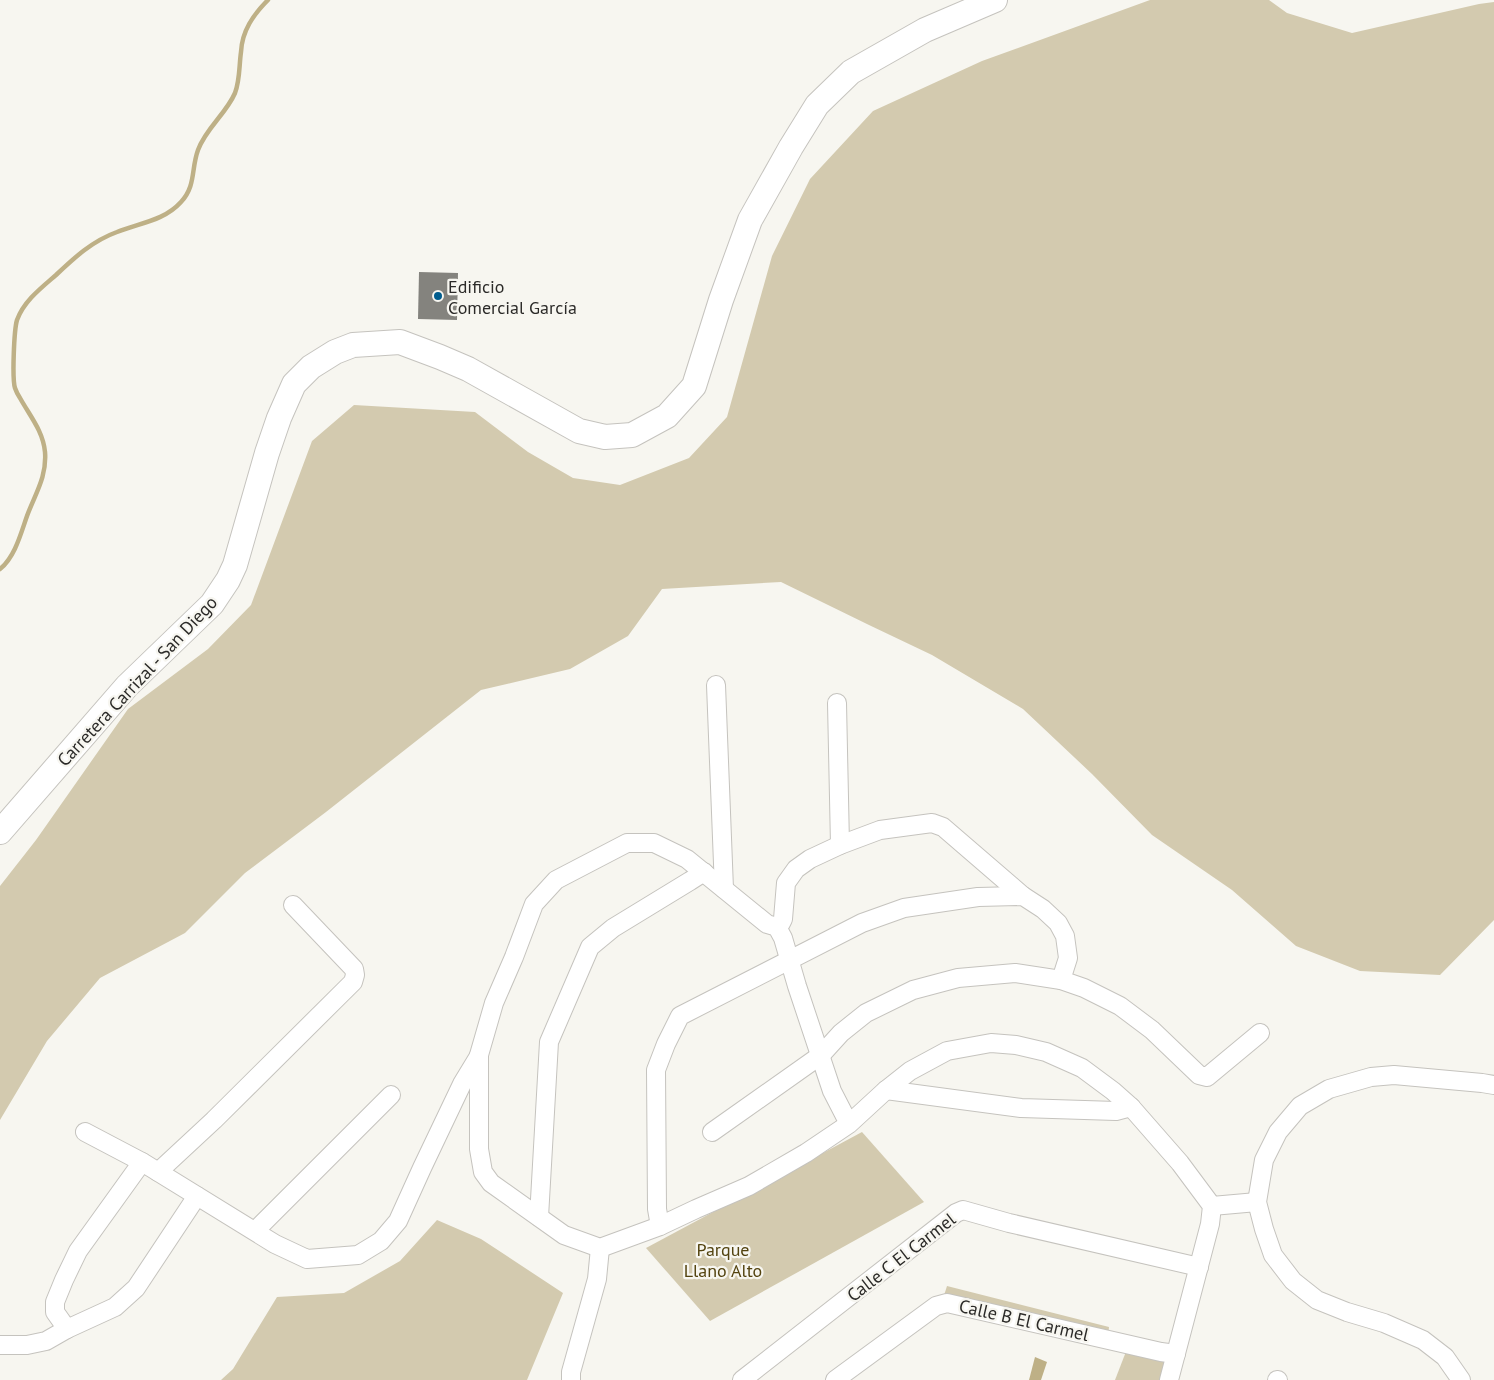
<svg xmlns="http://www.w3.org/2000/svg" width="1494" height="1380" viewBox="0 0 1494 1380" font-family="'PT Sans',sans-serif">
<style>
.green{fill:#d3caaf}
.water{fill:#beb086}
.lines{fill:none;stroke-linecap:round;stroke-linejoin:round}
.stream{stroke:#beb086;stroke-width:4.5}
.building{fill:#84837e}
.street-casing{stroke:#c5c3be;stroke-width:20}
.secondary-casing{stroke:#c5c3be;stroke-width:26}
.street{stroke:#fff;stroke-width:18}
.secondary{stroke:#fff;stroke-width:24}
.poi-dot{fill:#005c8d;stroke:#f7f6f0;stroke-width:2}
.labels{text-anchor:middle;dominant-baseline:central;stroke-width:4.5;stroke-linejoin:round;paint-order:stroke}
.poi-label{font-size:18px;fill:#2b2a28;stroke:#f7f6f0;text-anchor:start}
.street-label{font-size:18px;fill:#2b2a28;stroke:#f7f6f0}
.park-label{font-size:18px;fill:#53430f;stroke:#f7f6f0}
</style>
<rect width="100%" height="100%" fill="#f7f6f0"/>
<!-- green -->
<g class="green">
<polygon points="1150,0 1269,0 1287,13 1352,33 1479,4 1494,2 1494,920 1440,975 1360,971 1296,946 1232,890 1152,835 1092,774 1023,709 932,655 869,625 781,582 662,589 628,636 570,669 481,690 326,812 245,873 185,933 100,978 47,1041 0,1120 0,886 36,840 128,709 208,649 251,605 312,441 354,405 475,412 528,452 573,478 620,485 689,458 727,417 772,256 810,179 873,111 982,61"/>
<polygon points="862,1132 924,1202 710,1321 646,1248"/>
<polygon points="437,1220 481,1239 563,1293 527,1380 221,1380 233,1369 277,1297 344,1293 400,1261"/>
<polygon points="947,1286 1109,1327 1107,1347 940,1308"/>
<polygon points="1127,1349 1178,1358 1179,1380 1115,1380"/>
</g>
<!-- water -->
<polygon class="water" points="1035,1357 1047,1362 1041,1380 1029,1380"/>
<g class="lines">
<!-- stream -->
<path class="stream" d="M0,569C15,557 21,533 27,516C35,494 47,477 45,452C43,431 30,416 20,398C18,395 16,391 15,388C12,379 14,330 17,320C24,301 41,288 56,275C74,258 92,241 117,232C139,223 164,221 181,202C196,186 191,169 198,150C206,128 226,114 235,93C240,80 239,66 241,52C242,31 253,15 268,0"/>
</g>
<!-- building -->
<polygon class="building" points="419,272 458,273 457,320 418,319"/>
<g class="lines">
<defs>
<g id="street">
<polyline points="716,685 724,889"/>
<polyline points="837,703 840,845"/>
<polyline points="777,927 781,923 783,919 786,883 796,869 810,859 840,845 880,830 932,823 943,827 1023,896"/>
<polyline points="886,1090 1021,1108 1116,1111 1131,1107"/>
<polyline points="849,1124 832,1091 797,986 783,938 777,927 767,924 687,859 654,843 627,843 556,880 534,904 514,957 494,1003 479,1055 479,1149 483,1172 491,1183 564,1235 600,1248 660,1226 696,1209 749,1186 806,1153 849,1124 886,1090 910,1071 947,1051 991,1043 1016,1045 1046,1052 1082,1068 1113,1091 1131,1107 1180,1163 1212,1206 1210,1224 1169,1380"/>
<polyline points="85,1132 142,1162 275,1244 307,1259 358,1255 381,1241 398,1221 422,1168 462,1084 479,1056"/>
<polyline points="712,1132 821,1055 841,1033 866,1013 913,990 958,978 1015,973 1061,980 1084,988 1120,1006 1152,1030 1199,1075 1207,1077 1260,1033"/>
<polyline points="142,1162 78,1251 64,1280 55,1302 55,1312 67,1329 115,1307 136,1288 197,1196"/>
<polyline points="158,1172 214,1120 353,982 355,975 354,969 293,905"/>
<polyline points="1212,1206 1257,1202"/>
<polyline points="539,1217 549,1042 590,947 613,928 690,881 704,872"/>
<polyline points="660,1226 657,1209 656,1070 666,1044 680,1016 862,923 904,908 978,897 1023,896 1043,909 1058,923 1065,936 1068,958 1061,980"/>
<polyline points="255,1231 391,1095"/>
<polyline points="0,1345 27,1345 46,1341 67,1329"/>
<polyline points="571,1380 571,1372 597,1279 600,1248"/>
<polyline points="742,1380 956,1213 963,1210 1009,1223 1199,1267"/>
<polyline points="835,1380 936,1306 947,1303 1161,1352 1176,1354"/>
<polyline points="1277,1380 1278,1380"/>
<polyline points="1461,1380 1445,1357 1423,1340 1384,1323 1347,1312 1317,1300 1293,1281 1273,1255 1264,1229 1257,1202 1264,1160 1278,1132 1300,1106 1329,1089 1371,1077 1394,1075 1482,1083 1494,1085"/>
</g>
<polyline id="secondary" points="0,832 127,686 212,604 228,580 235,565 267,453 279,418 294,384 311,367 335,352 353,345 400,342 440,357 468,369 579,431 605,437 632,435 667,416 694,386 721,300 750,220 791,147 817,105 851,72 925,30 995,0"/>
</defs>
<!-- street casing -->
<use href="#street" class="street-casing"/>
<!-- secondary casing -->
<use href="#secondary" class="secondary-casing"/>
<!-- street -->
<use href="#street" class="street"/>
<!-- secondary -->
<use href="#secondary" class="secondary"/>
</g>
<!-- markers -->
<circle class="poi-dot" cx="438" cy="296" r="5"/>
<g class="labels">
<!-- poi labels -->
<g class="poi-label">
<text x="448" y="286">Edificio<tspan x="448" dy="21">Comercial García</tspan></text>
</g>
<!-- street labels -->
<g class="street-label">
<text transform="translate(137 681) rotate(-47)">Carretera Carrizal - San Diego</text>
<text transform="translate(901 1257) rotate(-38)">Calle C El Carmel</text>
<text transform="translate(1024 1320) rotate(13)">Calle B El Carmel</text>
</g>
<!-- park labels -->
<g class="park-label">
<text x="723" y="1249">Parque<tspan x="723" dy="21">Llano Alto</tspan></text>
</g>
</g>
</svg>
